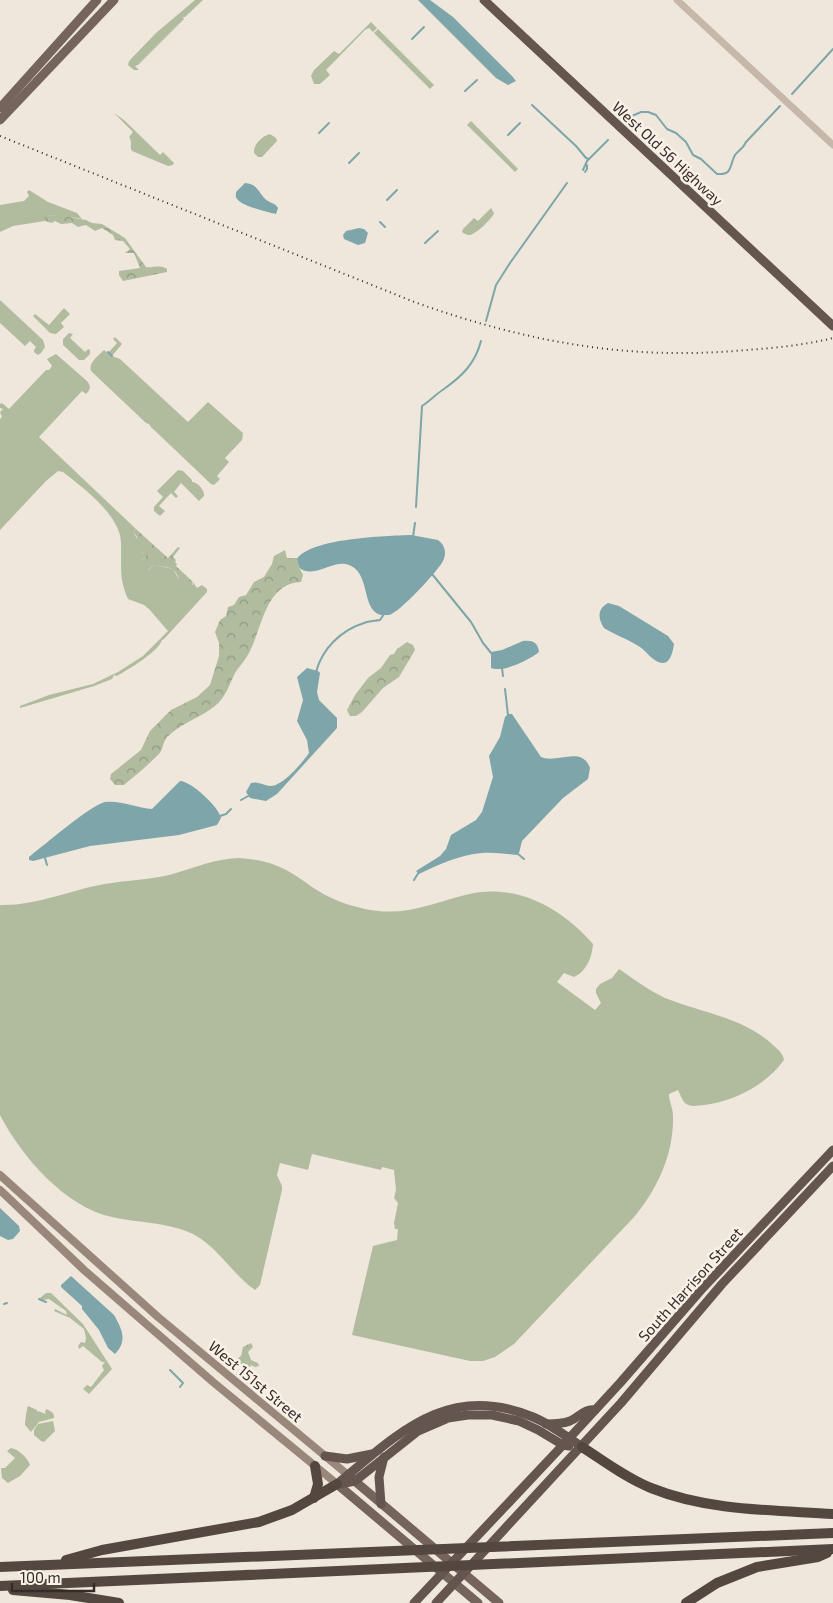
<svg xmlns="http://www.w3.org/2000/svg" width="833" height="1603" viewBox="0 0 833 1603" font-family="'Exo 2',sans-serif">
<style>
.green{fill:#b1bc9e}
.forest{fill:url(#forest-crowns)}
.water{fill:#7ea5a9}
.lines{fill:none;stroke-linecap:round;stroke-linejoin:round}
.stream{stroke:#7ea5a9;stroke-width:2}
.tertiary{stroke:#c5b7a9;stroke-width:7}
.secondary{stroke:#99877b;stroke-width:8}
.primary{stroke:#74645b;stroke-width:9}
.trunk{stroke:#64564e;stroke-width:9}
.motorway{stroke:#544740;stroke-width:10}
.rail{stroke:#342c28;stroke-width:2;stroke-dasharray:1 4;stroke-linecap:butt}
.labels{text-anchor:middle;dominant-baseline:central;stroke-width:5;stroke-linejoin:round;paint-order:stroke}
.street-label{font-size:15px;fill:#342c28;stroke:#f7f1e8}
</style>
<defs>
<pattern id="forest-crowns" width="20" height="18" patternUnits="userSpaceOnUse" patternTransform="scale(1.25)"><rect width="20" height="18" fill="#b1bc9e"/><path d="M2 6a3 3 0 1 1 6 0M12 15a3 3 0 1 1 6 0" fill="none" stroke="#919981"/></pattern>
</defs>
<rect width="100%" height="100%" fill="#efe7dc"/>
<!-- green -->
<g class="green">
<polygon points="195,0 203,0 185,17 183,17 184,19 138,65 135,66 139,70 134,70 128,65 129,61 156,33"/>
<polygon points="371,22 377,28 373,32 369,28 365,30 326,70 330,75 320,84 314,84 311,76 314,70 334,51 339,54"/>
<polygon points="378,29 434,85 430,89 374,33"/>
<path d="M114,113L124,120L160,155L163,152L174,163L173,165L168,166L132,151C129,147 133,142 129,137L133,132Z"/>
<polygon points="471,121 518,169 515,172 467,125"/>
<path d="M270,134L276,138L277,141L262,157H258L254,153C253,145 262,136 270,134Z"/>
<path d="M29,190L48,202L77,213L82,219C70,216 59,217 47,215L45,221L13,226L0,232V205L24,201L29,196L27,192Z"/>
<path d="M491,208L494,213C492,219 476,234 470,235C466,235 465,234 462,232L463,229L474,218L478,221Z"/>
<polygon points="0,300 43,340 45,347 41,353 38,355 34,352 34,350 36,347 30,341 25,346 0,323"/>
<polygon points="64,308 70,314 61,323 64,327 56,334 50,333 33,316 35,314 49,325"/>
<polygon points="69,333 73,334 70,338 85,352 88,349 90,350 90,354 84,360 79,360 63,345 63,339"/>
<path d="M115,337L122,344L112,356L120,359L188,422L208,402L243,433L242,440L225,458L229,462L217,476L220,479L214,485L211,484L151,427L149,424L146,423L91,371C88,363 98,356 104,350L108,353L117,343L113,339Z"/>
<path d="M56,354L87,381C91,386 91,389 86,394L82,391L39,437L136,529L134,533L140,545L143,547V553L146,556L141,561L148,570L155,565L173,569L178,578L193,585L192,581L197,588L202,585L207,589V592L164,639L162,640C158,652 129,669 117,676L114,675L112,679L94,686L20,708V706L49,695L93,684L118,672L143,656L168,631L149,609L144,605L128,599C118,577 122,564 121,542C120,515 82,487 63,472L58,471L46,481L0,530V419L2,417L0,412L3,409L0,408V404L2,403L9,409L46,370H49L52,366L47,359Z"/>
<path d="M178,470L183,471L192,480V482C197,482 205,490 204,496L199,501L181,483L174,492L178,496L176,498L171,493L159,506L165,511L160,516L154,511V507L163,497L157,491Z"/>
<path d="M239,858C259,859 277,864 293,874C300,878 306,883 312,887C327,897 343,904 361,908C402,918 427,905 465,895C515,882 561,907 593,944C592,957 587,971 574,977L564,973L557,982L595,1010L601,1003L596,993V989L600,984L612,978L619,969C634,979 648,990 665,998C702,1013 743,1017 773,1045C778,1050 783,1053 784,1060C766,1085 735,1101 704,1105C698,1105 691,1108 685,1103C682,1100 680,1094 678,1090L669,1094C669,1101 673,1109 673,1116C674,1153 658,1188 635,1216L514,1344L495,1357L483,1361H470L352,1335L373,1246L397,1240L398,1229H395L394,1223L398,1203L394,1198L396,1190L394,1170L382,1167L381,1170L312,1154L308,1170L280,1163L277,1175L282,1186V1190L260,1285L255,1290C233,1275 218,1247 193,1234C168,1222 138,1223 112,1217C65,1207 21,1156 0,1115V905C36,906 70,890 105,884C127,880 151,880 173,874C197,867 213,859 239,858Z"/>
<polygon points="46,1293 51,1293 83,1324 112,1369 89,1394 83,1389 87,1385 91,1387 104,1370 102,1366 105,1362 102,1362 83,1346 79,1349 78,1346 81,1342 85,1343 86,1338 84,1329 70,1318 54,1311 55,1309 67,1315 66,1311 49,1299 42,1300 40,1298"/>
<path d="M28,1406L37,1410V1412L38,1411L46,1414L45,1412L46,1409C51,1411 55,1413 54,1418L39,1422L31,1432L25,1425C25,1422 27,1407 28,1406Z"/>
<polygon points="53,1421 55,1431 44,1442 41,1441 34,1435 34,1430 38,1424"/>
<path d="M11,1448C18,1449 28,1458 30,1465L20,1476L8,1483L2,1478L1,1468H5L15,1458L7,1451Z"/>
</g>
<!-- forest -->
<g class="forest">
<path d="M47,215L57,216L63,215L69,217L86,220L92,223L102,224L125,238L146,267C153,268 160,264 167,269V272L123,281L119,275V271L140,268L134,253H125L130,249L123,241L115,240L113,235L102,228L95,231L86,225L78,227L72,223L61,224L55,221L52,223L45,221L44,218Z"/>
<path d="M136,529L168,558L178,547L180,548L173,557L176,560L175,562L177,564L176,566L192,581V587L187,589C179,585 179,573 172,569C168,567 160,566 155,565L146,571L144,570L141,561L146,556L143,553V547L136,543L137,537L134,533Z"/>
<path d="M285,550L287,558H297L299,567L303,575L301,582C263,583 262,635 246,658C243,663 238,668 235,673C229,685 226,697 215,706C200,718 181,723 167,737C163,742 163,749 159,754C148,765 136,775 124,785H115L110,779L111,774L141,750L150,731L171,710L197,697L210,685L219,656V643L215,632L220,620L226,616L228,607L234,605L239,597L246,595L254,582L264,577L272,564L274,556Z"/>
<polygon points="407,642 413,645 415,650 399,677 383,688 362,712 356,716 350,716 347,710 355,695 368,678 381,668 390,655 394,654 397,649"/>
<polygon points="251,1343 253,1347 248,1352 251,1360 258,1363 259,1366 255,1367 251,1365 249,1369 240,1366 234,1361 241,1356 243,1347"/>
</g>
<!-- water -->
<g class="water">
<polygon points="418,0 430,0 453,17 512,76 516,81 508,85 496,78"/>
<path d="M245,183C259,184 259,195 268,201C273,204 275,203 278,208L276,214C269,213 243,206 238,200C235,197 236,196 236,192Z"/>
<polygon points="359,228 364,229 368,233 365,243 358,245 344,239 343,235 346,231"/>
<path d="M411,535L438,540C445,545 447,553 443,561C438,571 399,613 389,615C388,615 382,615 381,615C360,610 372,570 346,564C331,561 310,580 299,567L297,559C311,538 386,536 411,535Z"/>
<path d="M608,603L619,606L668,636L674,644C673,650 671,663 663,663C654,663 647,652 640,647C628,639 615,635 604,628C598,618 597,609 608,603Z"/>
<path d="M523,641C532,640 538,642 539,652C529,660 503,673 491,668V652L502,650Z"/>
<path d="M307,668L318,671L320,673L317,692L319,700L337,718V728L277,794L266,801L250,798L246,792L251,783C258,781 263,785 270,786C282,787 303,762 309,753L307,740L297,721L303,700L297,677Z"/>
<path d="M508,714H512L541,757C556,764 582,745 590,768L588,779L563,798L522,841L519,853L517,855C506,854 493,852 482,853C459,855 440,864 419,874L416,871L440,856L446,849L451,835L476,820L482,812L493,777L489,756L500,737L505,717Z"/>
<path d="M180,781C191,781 219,807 221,818L217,825L179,835L90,846L33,861L29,860V857C43,846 91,805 105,802C120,800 137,808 152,809Z"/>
<polygon points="0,1208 19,1226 20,1231 13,1239 8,1240 0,1236"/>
<path d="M71,1276L114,1315C122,1329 128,1341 115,1354L108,1348L99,1330L82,1309V1306L61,1287V1285Z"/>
</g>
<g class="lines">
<!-- stream -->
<g class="stream">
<polyline points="412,39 424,27"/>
<polyline points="465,91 477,80"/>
<polyline points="792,94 833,49"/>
<polyline points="532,105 576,146 586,158 589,159"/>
<path d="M632,116L641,112H648L656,115L667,129L676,133L686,142L693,155L701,159L717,174C733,175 729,166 735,155C739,150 743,149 746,142L780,106"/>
<polyline points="319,133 329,123"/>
<polyline points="508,135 520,123"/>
<polyline points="349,163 359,153"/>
<polyline points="583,170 587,161 608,140"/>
<polyline points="585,172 587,169 587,165"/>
<polyline points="387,200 397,190"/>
<polyline points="380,222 385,227"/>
<polyline points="425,243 438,231"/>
<polyline points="486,321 496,285 510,263 567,183"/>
<polyline points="108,352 112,356"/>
<path d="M416,507L422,406C430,401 436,394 444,389C462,376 475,364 481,341"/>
<polyline points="413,537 415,523"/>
<polyline points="432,574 471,622 483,643 492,654"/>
<polyline points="502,668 503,676"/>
<path d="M316,672C322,649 341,630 364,623C369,621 375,621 380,620L384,614"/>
<polyline points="505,689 508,715"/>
<polyline points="241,800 250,795"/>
<polyline points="220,816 226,814 231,809"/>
<polyline points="518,854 524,859"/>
<polyline points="45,858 47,865"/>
<polyline points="414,880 419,872"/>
<polyline points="39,1299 46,1302"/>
<polyline points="4,1304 7,1303"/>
<polyline points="170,1370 183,1383 180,1387"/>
</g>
<!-- tertiary -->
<polyline class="tertiary" points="677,0 833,145"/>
<!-- secondary -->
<g class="secondary">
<polyline points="0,1175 158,1317 348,1475"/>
<polyline points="0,1190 84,1270 213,1382 337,1484"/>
</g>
<!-- primary -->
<g class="primary">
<polyline points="0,108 97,0"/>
<polyline points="0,120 114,0"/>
<polyline points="350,1477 499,1603"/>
<polyline points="337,1484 478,1603"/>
</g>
<!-- trunk -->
<g class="trunk">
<polyline points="484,0 833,326"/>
<path d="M546,1424C554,1424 562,1424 570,1421C579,1417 585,1408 595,1410"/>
<polyline points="325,1456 347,1459 372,1454"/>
<path d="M337,1484C397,1435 447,1381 533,1417C550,1424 566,1436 582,1447"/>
<polyline points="340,1484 355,1481 418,1431 448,1418 468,1415 492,1415 519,1421 538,1430 563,1445 569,1446"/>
<polyline points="381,1504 379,1477 384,1457"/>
<polyline points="414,1603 563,1445 620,1383 701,1290 833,1150"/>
<polyline points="436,1603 621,1403 722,1284 833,1166"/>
</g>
<!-- motorway -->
<g class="motorway">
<path d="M582,1447C604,1461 626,1478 651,1488C708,1511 772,1510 833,1514"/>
<polyline points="314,1498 318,1484 315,1466"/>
<polyline points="66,1560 102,1550 259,1522 292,1510 337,1484"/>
<polyline points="0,1567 833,1533"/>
<polyline points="0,1586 833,1549"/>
<polyline points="13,1590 70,1595 119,1603"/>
<polyline points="686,1603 717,1583 757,1567 818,1557 827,1553"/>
</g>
<!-- rail -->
<path class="rail" d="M0,136L417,303C527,342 630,361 746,350C775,348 805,345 833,338"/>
</g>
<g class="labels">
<!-- street labels -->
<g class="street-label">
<text transform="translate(668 153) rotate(43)">West Old 56 Highway</text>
<text transform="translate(690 1284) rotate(-48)">South Harrison Street</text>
<text transform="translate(256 1381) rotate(40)">West 151st Street</text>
</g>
</g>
<!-- scale -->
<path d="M12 1583v8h82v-8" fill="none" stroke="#342c28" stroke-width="2.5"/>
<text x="20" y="1583" font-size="15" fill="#342c28" stroke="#f7f1e8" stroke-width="4" paint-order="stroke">100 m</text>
</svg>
